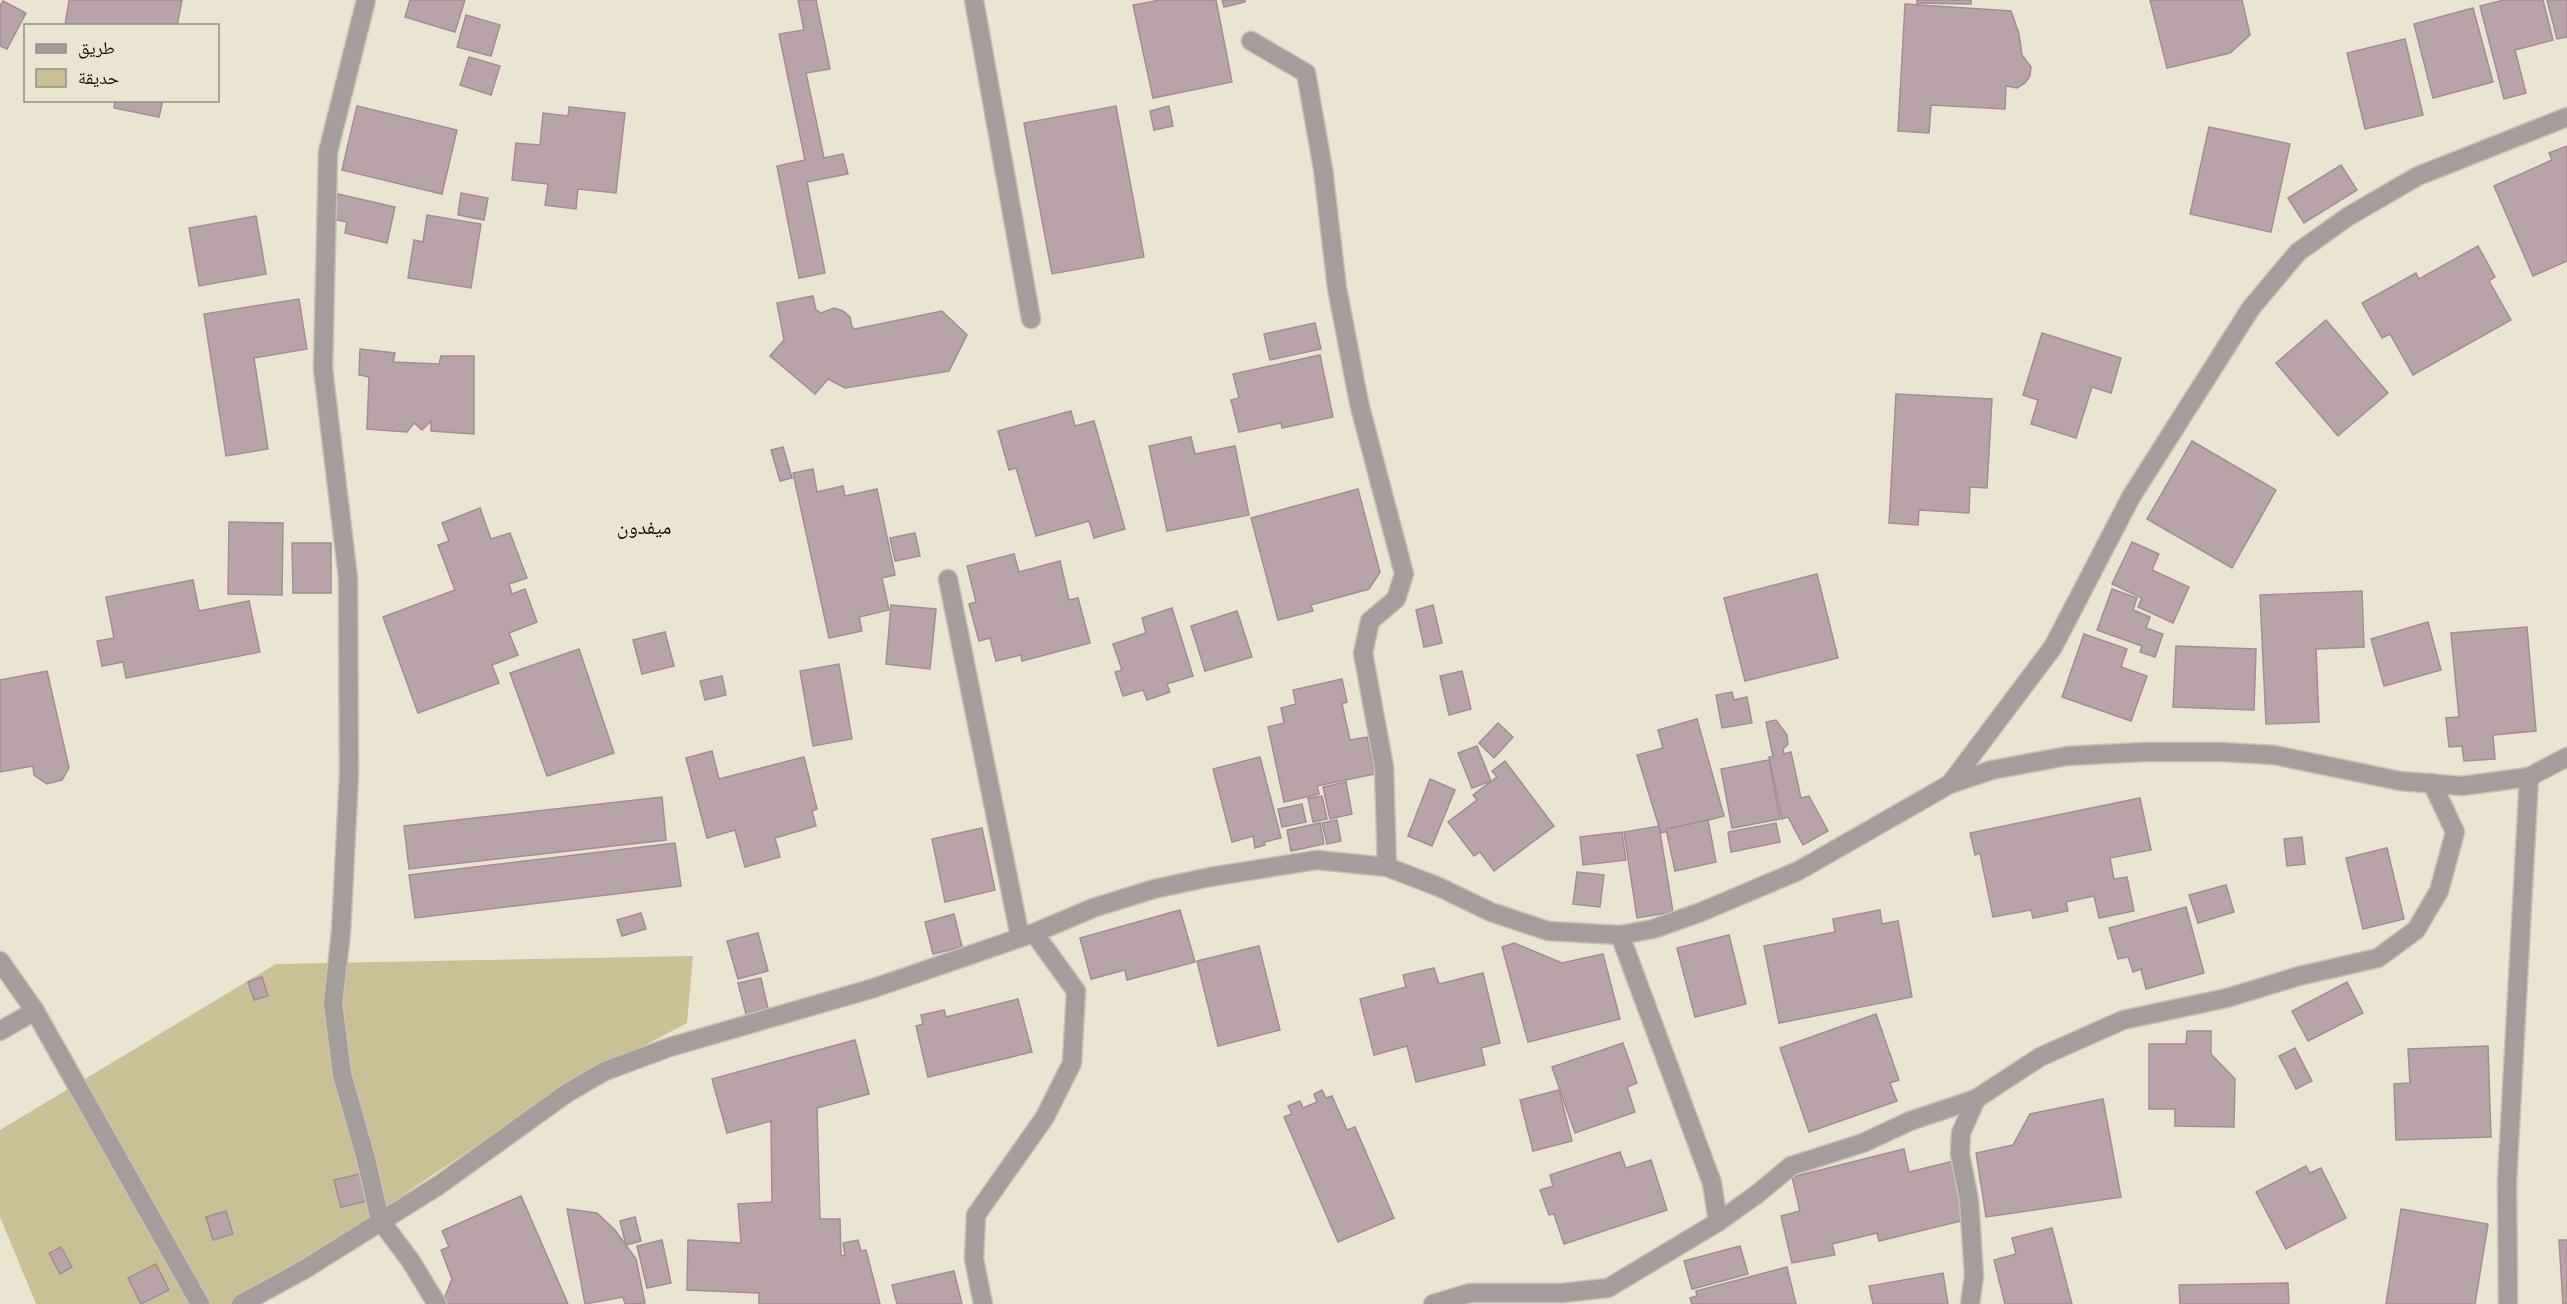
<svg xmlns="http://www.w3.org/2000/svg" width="2567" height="1304" viewBox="0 0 2567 1304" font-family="Lato,'Noto Naskh Arabic',sans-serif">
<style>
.green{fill:#cbc095}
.building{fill:#b8a3a9;stroke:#a28d93;stroke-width:1.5}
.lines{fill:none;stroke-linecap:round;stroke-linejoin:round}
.service-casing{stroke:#c6c3b1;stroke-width:21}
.minor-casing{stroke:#c6c3b1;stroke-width:21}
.tertiary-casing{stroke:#c6c3b1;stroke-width:21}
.service{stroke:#a69c9c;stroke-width:18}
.minor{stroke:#a69c9c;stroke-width:18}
.tertiary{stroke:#a69c9c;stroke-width:18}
.labels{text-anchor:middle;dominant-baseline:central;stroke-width:4.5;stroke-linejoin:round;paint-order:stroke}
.quarter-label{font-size:20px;fill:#100e08;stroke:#e9e5d1}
</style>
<rect width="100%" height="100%" fill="#e9e5d1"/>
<!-- green -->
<polygon class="green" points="693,956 687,1023 555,1093 240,1304 36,1304 0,1217 0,1130 276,964"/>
<!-- building -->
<g class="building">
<polygon points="69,0 182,0 177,26 65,26"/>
<polygon points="410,0 465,0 455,32 405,17"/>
<polygon points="798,0 816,0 830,69 806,73 824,158 843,154 848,174 807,182 825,273 799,278 777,166 805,160 779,34 804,30"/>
<polygon points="1160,0 1216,0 1232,82 1153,98 1133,5"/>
<polygon points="1222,0 1245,0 1245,2 1224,7"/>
<polygon points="1917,0 1971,0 1971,4 1917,3"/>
<polygon points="2150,0 2242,0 2250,35 2230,53 2167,68"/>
<polygon points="2504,0 2543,0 2553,40 2515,50 2526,93 2504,99 2480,6"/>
<polygon points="2547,0 2567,0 2567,37 2557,39"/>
<polygon points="3,1 26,13 7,49 0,46 0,6"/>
<polygon points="1905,4 2011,11 2019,34 2022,55 2031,67 2030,76 2025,83 2017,88 2006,86 2005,109 1931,105 1929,133 1898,131"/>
<polygon points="2473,8 2493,82 2433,98 2414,24"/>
<polygon points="466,15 500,25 491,56 457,47"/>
<polygon points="2405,39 2423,115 2365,129 2347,53"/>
<polygon points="469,57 500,66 491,95 460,85"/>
<polygon points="115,100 163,100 159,117 114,108"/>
<polygon points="357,106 457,130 442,194 342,170"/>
<polygon points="1116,106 1144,257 1052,274 1024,123"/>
<polygon points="1169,106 1173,126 1154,130 1150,111"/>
<polygon points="569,107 625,113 616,193 578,189 576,209 545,205 548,184 512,180 516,143 540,145 543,113 568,116"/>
<polygon points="2209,127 2290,144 2271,232 2190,214"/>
<polygon points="2567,146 2567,261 2533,276 2494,186 2552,160 2549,153"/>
<polygon points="2341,165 2357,190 2304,223 2288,198"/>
<polygon points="461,193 488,198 484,220 458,215"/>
<polygon points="338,194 395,207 387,243 345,233 347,222 332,219"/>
<polygon points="427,215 481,224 471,288 408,278 414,240 423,242"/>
<polygon points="256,216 266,274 199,286 189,228"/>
<polygon points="2478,246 2495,277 2489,281 2511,320 2413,375 2390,334 2382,338 2362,303 2416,273 2419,279"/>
<polygon points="813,296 816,310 821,313 834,308 843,311 850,317 852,327 855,329 942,311 967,335 949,371 845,388 828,379 815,394 770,356 784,340 777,303"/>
<polygon points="299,299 307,349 254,358 268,449 226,456 204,314"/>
<polygon points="2326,320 2388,393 2338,436 2276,363"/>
<polygon points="1315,323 1321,349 1270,360 1264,334"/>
<polygon points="2042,333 2121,358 2111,393 2092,387 2076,438 2031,424 2038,400 2023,395"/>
<polygon points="360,349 395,353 393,362 439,364 441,356 474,356 474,434 431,431 431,421 422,430 414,423 407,432 367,429 369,377 359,375"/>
<polygon points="1320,355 1333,417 1282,428 1281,423 1239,432 1231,400 1239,398 1233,374"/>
<polygon points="1896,394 1992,399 1987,488 1970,487 1969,513 1919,510 1918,525 1889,523"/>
<polygon points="1071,411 1075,426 1094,421 1125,529 1094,538 1089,521 1036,536 1016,468 1009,470 998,431"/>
<polygon points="1191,437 1195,454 1235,446 1249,515 1167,531 1149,446"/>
<polygon points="2192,441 2276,490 2232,568 2147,519"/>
<polygon points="783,447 792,478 780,481 771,450"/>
<polygon points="813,469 817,492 843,486 845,496 877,489 895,575 882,578 889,610 859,617 862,631 829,638 793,473"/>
<polygon points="1358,489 1380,572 1369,589 1311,605 1313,611 1278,620 1251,518"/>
<polygon points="480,508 491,539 510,533 527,578 509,584 512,594 525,589 537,622 509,633 518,655 492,665 499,683 418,713 383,617 455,590 438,545 449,541 442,523"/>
<polygon points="229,522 283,523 282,595 228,594"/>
<polygon points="915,533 920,556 895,561 890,538"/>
<polygon points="2132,542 2159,554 2152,570 2189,587 2173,623 2138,607 2142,598 2112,584"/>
<polygon points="292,543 331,543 331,593 293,593"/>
<polygon points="1014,554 1019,572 1060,561 1069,600 1078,598 1090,643 1022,661 1021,655 996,661 990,638 979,641 969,604 976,602 967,566"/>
<polygon points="1817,574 1838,658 1745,681 1724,598"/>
<polygon points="193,580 199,611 249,601 260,652 126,678 123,662 102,666 97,641 114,638 106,597"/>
<polygon points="2112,589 2137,598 2133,610 2150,617 2146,628 2163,634 2155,657 2140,652 2142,646 2097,630"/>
<polygon points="2362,591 2364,647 2316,649 2319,722 2266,724 2260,595"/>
<polygon points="891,605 936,609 930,669 886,664"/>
<polygon points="1433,605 1442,643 1424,647 1416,610"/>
<polygon points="1172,608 1193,676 1167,684 1170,692 1147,700 1143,690 1123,696 1115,672 1122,670 1113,644 1146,633 1142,618"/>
<polygon points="1237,611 1252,657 1205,671 1191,626"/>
<polygon points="2428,622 2441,670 2384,686 2371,639"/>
<polygon points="2527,627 2536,731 2493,735 2495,759 2464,761 2462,746 2449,747 2446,718 2459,717 2451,633"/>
<polygon points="665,632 674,666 642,674 633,640"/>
<polygon points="2084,634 2127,649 2121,667 2147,676 2131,721 2062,697"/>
<polygon points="2176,646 2256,649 2254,710 2173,707"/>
<polygon points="579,649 614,753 547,776 510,673"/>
<polygon points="839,664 852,739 813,746 800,671"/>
<polygon points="47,671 69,768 62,780 47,784 34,775 33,766 0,772 0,680"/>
<polygon points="1462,671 1471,709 1449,715 1440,676"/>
<polygon points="722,676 726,695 705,700 700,681"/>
<polygon points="1342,679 1347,702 1342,704 1350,740 1367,737 1375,774 1317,786 1319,794 1284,802 1268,727 1284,723 1281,708 1296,704 1293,690"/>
<polygon points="1732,692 1734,700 1747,697 1752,723 1722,728 1716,695"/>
<polygon points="1697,719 1724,816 1661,833 1637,755 1663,748 1658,730"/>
<polygon points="1776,720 1787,735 1788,744 1783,749 1784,754 1791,752 1801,798 1809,796 1828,831 1803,845 1788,817 1782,819 1769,757 1773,757 1766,722"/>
<polygon points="1498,723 1513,737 1494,758 1479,743"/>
<polygon points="1477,746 1491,781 1472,788 1458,753"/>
<polygon points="712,751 719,779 804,757 817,809 812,811 816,826 775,838 780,857 745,867 735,830 707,838 686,758"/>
<polygon points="1260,757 1281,838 1264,842 1265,845 1255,848 1253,836 1232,842 1213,769"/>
<polygon points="1769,760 1780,819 1732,828 1721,769"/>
<polygon points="1505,761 1554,826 1494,871 1480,852 1474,856 1448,822 1477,800 1473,795 1497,777 1492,771"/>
<polygon points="1430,779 1455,790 1432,846 1408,836"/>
<polygon points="1346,782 1352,814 1330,819 1323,787"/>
<polygon points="1322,796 1327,819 1313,822 1308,798"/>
<polygon points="662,797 666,840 409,869 404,826"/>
<polygon points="2140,798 2151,850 2110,858 2114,879 2127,877 2134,911 2099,918 2094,896 2066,902 2068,911 2033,918 2031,910 1993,917 1980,853 1975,855 1970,833"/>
<polygon points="1302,804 1306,822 1282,827 1278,809"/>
<polygon points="1337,820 1341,841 1327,844 1322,823"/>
<polygon points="1708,820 1716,862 1675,871 1666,829"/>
<polygon points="1320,823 1324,844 1291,851 1287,830"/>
<polygon points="1776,823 1780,842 1731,852 1728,832"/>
<polygon points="1659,826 1673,912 1637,918 1624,832"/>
<polygon points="982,828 995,890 945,902 932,839"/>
<polygon points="1622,832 1626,860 1583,865 1580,837"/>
<polygon points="2302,837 2305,864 2287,866 2284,839"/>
<polygon points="675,843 681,886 415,918 409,875"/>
<polygon points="2387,848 2404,919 2363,929 2346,858"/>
<polygon points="1577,872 1604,875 1600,907 1573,904"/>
<polygon points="2226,885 2234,912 2198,923 2189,895"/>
<polygon points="2186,907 2204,973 2146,989 2141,969 2133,972 2128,957 2118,959 2109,928"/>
<polygon points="1180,910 1195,962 1127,980 1125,970 1091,979 1080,938"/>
<polygon points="1880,910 1882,924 1898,921 1912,997 1779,1023 1764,946 1835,932 1833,919"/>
<polygon points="641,913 646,929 622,936 617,920"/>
<polygon points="954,914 962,947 933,954 925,922"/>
<polygon points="758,933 768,971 738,979 727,941"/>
<polygon points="1729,935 1746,1004 1695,1017 1677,948"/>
<polygon points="1514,943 1562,963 1603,954 1620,1019 1528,1042 1502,947"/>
<polygon points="1259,946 1280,1030 1218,1046 1197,961"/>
<polygon points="1434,968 1439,984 1483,973 1500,1043 1481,1048 1485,1065 1416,1082 1407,1046 1374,1055 1360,999 1406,987 1403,975"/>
<polygon points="262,977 268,996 254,1000 248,982"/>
<polygon points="761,978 769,1013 747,1018 738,983"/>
<polygon points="2347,982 2363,1013 2308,1041 2292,1011"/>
<polygon points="1018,999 1032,1052 928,1077 916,1026 923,1024 921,1015 944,1010 946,1017"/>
<polygon points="1876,1014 1899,1080 1890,1083 1897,1101 1809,1132 1780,1048"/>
<polygon points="2187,1031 2211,1031 2211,1054 2235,1079 2234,1127 2175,1126 2175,1109 2149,1109 2149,1044 2186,1044"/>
<polygon points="855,1040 869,1094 817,1108 820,1219 840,1219 841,1256 845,1255 843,1243 858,1240 861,1251 866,1250 880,1304 759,1304 759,1293 687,1290 688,1240 741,1243 738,1204 772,1202 771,1121 727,1133 712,1079"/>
<polygon points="1623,1043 1637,1083 1627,1087 1635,1112 1575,1133 1552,1067"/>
<polygon points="2488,1046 2491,1137 2396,1140 2394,1084 2410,1083 2408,1049"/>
<polygon points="2295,1048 2312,1081 2296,1089 2279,1056"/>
<polygon points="1322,1090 1326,1098 1332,1096 1347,1130 1355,1127 1394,1218 1338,1242 1284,1117 1292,1114 1288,1106 1300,1101 1303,1108 1317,1102 1314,1094"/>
<polygon points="1559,1090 1572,1141 1533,1151 1520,1100"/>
<polygon points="2103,1099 2121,1197 1986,1217 1976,1153 2013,1145 2030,1114"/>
<polygon points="1904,1149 1909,1172 1954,1161 1969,1219 1879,1241 1877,1233 1832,1244 1835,1255 1792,1263 1781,1216 1800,1211 1792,1177"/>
<polygon points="1620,1152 1626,1168 1651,1160 1667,1210 1564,1244 1554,1214 1549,1215 1540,1190 1553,1186 1550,1175"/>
<polygon points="2306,1166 2310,1173 2321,1168 2346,1218 2286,1249 2256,1192"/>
<polygon points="364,1173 371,1200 341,1207 334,1180"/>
<polygon points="521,1196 568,1304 446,1304 444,1299 452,1279 441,1250 449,1247 442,1231"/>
<polygon points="567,1209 597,1213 615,1230 636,1259 645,1303 625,1304 623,1297 585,1304"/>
<polygon points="2401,1209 2488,1224 2475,1304 2386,1304"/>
<polygon points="226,1211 233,1234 213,1240 206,1217"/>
<polygon points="635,1217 641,1241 626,1245 620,1221"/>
<polygon points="2052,1228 2072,1304 2005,1304 1994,1260 2016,1254 2012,1238"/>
<polygon points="662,1240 671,1283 647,1288 637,1246"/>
<polygon points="2559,1240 2567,1240 2567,1304 2563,1304"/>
<polygon points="1740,1246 1748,1274 1692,1289 1684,1261"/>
<polygon points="61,1247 72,1267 60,1274 49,1253"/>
<polygon points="156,1264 169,1290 141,1304 128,1278"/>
<polygon points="1787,1267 1796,1304 1692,1304 1690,1298 1697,1296 1696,1291"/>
<polygon points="954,1271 962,1304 897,1304 892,1285"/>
<polygon points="1943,1273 1948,1304 1873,1304 1869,1286"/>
<polygon points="2288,1283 2289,1304 2180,1304 2179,1285"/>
</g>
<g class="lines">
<defs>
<polyline id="service" points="974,0 1031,319"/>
<g id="minor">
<polyline points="366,0 328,152 323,369 348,578 349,774 341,932 333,1003 342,1074 366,1159 380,1220 410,1260 437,1304"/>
<polyline points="1251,41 1306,73 1323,169 1337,288 1359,403 1404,574 1396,599 1370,621 1363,653 1384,767 1387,867"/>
<polyline points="948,579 1020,937"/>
<polyline points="1950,784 2053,647 2131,497 2251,308 2298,252 2349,216 2418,176 2567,117"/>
<polyline points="0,961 35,1011 200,1304"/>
<polyline points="0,1031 35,1011"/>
<polyline points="1718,1222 1756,1195 1791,1166 1863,1143 1910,1121 1976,1099 2040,1057 2123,1020 2227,998 2299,976 2378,958 2416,930 2439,891 2455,832 2432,783"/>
<polyline points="983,1304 974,1259 976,1215 1045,1117 1072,1063 1076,991 1034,933"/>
<polyline points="1433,1304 1470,1293 1562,1293 1608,1288 1718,1222 1712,1183 1620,935"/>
<polyline points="1970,1304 1974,1276 1969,1200 1960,1154 1961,1133 1976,1099"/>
<polyline points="2508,1304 2507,1181 2529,777"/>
</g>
<polyline id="tertiary" points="241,1304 305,1269 439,1185 567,1093 605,1071 670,1047 874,988 1034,933 1093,908 1154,889 1210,877 1317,860 1387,867 1439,887 1491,912 1548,931 1620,935 1653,929 1701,912 1798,871 1950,784 1992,770 2067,756 2144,752 2222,752 2274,755 2400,781 2462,786 2529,777 2567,757"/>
</defs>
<!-- service casing -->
<use href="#service" class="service-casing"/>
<!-- minor casing -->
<use href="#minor" class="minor-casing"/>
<!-- tertiary casing -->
<use href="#tertiary" class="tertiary-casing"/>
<!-- service -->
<use href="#service" class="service"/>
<!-- minor -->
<use href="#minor" class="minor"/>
<!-- tertiary -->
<use href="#tertiary" class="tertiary"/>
</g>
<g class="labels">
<!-- quarter labels -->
<g class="quarter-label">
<text x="644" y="526">ميفدون</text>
</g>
</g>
<!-- legend -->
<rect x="24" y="24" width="195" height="78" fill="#e9e5d1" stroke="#928f81" stroke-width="1.5"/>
<rect x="36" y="44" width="30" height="9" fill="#a69c9c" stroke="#928f81" stroke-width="1.5"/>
<text x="78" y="54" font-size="18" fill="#100e08">طريق</text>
<rect x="36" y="69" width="30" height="18" fill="#cbc095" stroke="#928f81" stroke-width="1.5"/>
<text x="78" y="84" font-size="18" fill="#100e08">حديقة</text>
</svg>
